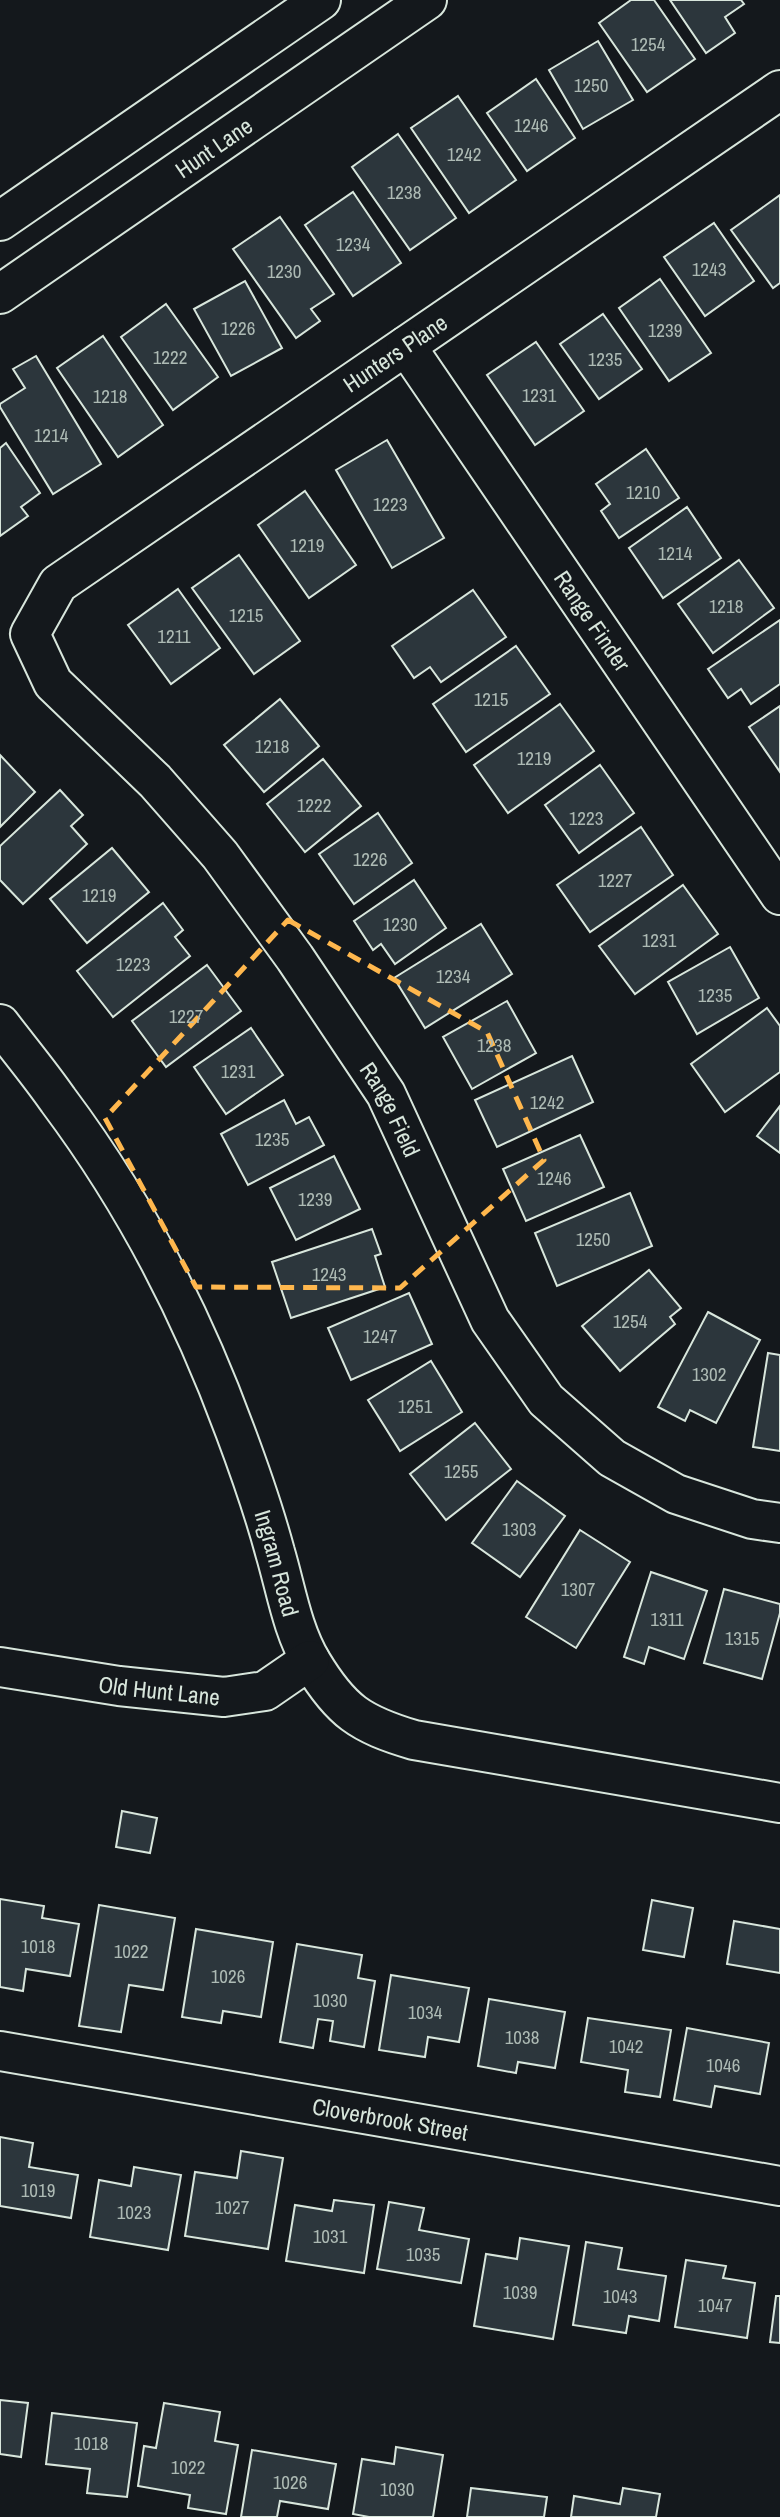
<svg xmlns="http://www.w3.org/2000/svg" width="780" height="2517" viewBox="0 0 780 2517" font-family="'Archivo Narrow',sans-serif">
<style>
.building{fill:#2c363c;stroke:#d8e6dc;stroke-width:2}
.lines{fill:none;stroke-linecap:round;stroke-linejoin:round}
.minor-casing{stroke:#d8e6dc;stroke-width:42}
.major-casing{stroke:#d8e6dc;stroke-width:42}
.minor{stroke:#14181c;stroke-width:38}
.major{stroke:#14181c;stroke-width:38}
.marked{fill:none;stroke:#ffb74d;stroke-width:5;stroke-dasharray:14 9;stroke-linejoin:round}
.labels{text-anchor:middle;dominant-baseline:central;stroke-width:5;stroke-linejoin:round;paint-order:stroke}
.number-label{font-size:19px;fill:#adbab4}
.street-label{font-size:23px;fill:#d8e6dc;stroke:#14181c}
</style>
<rect width="100%" height="100%" fill="#14181c"/>
<!-- building -->
<g class="building">
<polygon points="631,0 654,0 695,59 647,92 599,23"/>
<polygon points="670,0 741,0 744,4 725,17 735,33 706,53"/>
<polygon points="598,41 633,100 583,129 549,70"/>
<polygon points="536,79 575,138 527,171 487,113"/>
<polygon points="458,96 516,180 469,213 411,128"/>
<polygon points="398,134 456,218 410,250 352,167"/>
<polygon points="353,192 401,263 353,296 305,225"/>
<polygon points="780,195 780,283 773,288 731,230"/>
<polygon points="280,217 334,294 311,309 320,321 296,338 233,249"/>
<polygon points="714,223 754,281 705,316 664,257"/>
<polygon points="660,279 711,353 669,381 619,308"/>
<polygon points="245,281 282,348 231,376 194,309"/>
<polygon points="166,304 218,377 173,410 121,337"/>
<polygon points="603,314 642,369 599,399 560,344"/>
<polygon points="103,336 163,425 118,457 57,368"/>
<polygon points="536,342 584,411 535,445 487,375"/>
<polygon points="36,356 101,464 53,494 0,407 0,404 25,388 13,369"/>
<polygon points="387,440 444,538 392,568 336,470"/>
<polygon points="6,443 40,493 21,507 28,516 0,536 0,448"/>
<polygon points="646,449 679,498 619,538 601,511 610,504 596,484"/>
<polygon points="305,491 356,565 309,598 258,525"/>
<polygon points="687,507 721,558 663,598 629,548"/>
<polygon points="239,555 300,641 254,674 192,588"/>
<polygon points="739,560 774,608 713,653 678,604"/>
<polygon points="178,589 220,648 171,684 128,625"/>
<polygon points="473,590 506,637 441,682 430,667 414,678 392,646"/>
<polygon points="780,620 780,684 751,704 741,689 728,698 708,669"/>
<polygon points="516,646 550,694 466,752 433,704"/>
<polygon points="280,699 319,746 264,792 224,745"/>
<polygon points="560,704 594,751 508,813 474,765"/>
<polygon points="780,706 780,772 749,727"/>
<polygon points="0,755 35,792 0,827"/>
<polygon points="323,759 361,806 305,852 267,804"/>
<polygon points="600,765 634,813 579,853 545,805"/>
<polygon points="60,790 83,815 71,826 87,844 23,904 0,880 0,846"/>
<polygon points="378,813 412,863 354,904 319,854"/>
<polygon points="641,827 673,875 590,932 557,885"/>
<polygon points="112,848 149,892 87,943 50,899"/>
<polygon points="414,880 446,928 395,964 381,944 373,950 354,921"/>
<polygon points="683,885 718,934 635,994 599,946"/>
<polygon points="163,903 183,930 175,937 190,956 113,1017 77,971"/>
<polygon points="481,924 512,974 425,1028 394,978"/>
<polygon points="730,947 759,998 697,1034 668,982"/>
<polygon points="207,965 241,1011 166,1067 132,1021"/>
<polygon points="507,1001 536,1053 472,1089 443,1037"/>
<polygon points="767,1008 780,1026 780,1072 725,1112 691,1064"/>
<polygon points="251,1028 283,1075 226,1114 194,1067"/>
<polygon points="572,1056 593,1102 497,1147 475,1100"/>
<polygon points="284,1100 296,1124 309,1117 324,1145 248,1185 221,1134"/>
<polygon points="780,1106 780,1153 757,1136"/>
<polygon points="580,1135 604,1187 526,1221 503,1169"/>
<polygon points="334,1156 360,1209 296,1240 270,1188"/>
<polygon points="630,1193 652,1246 557,1286 535,1233"/>
<polygon points="372,1229 381,1254 375,1256 385,1287 291,1318 272,1262"/>
<polygon points="649,1270 681,1308 670,1317 675,1324 620,1371 582,1326"/>
<polygon points="409,1293 432,1344 351,1380 328,1328"/>
<polygon points="708,1312 760,1340 716,1423 690,1410 685,1421 658,1407"/>
<polygon points="768,1353 780,1355 780,1451 753,1447"/>
<polygon points="431,1361 462,1412 400,1451 368,1400"/>
<polygon points="475,1423 511,1469 446,1520 410,1474"/>
<polygon points="517,1481 565,1516 520,1577 472,1543"/>
<polygon points="580,1530 630,1562 576,1648 526,1617"/>
<polygon points="651,1572 707,1591 684,1659 649,1647 644,1664 624,1657"/>
<polygon points="724,1589 780,1604 780,1613 762,1679 704,1663"/>
<polygon points="122,1811 157,1818 150,1853 116,1847"/>
<polygon points="0,1899 44,1906 42,1918 79,1924 70,1976 26,1969 23,1991 0,1987"/>
<polygon points="652,1900 693,1908 684,1957 643,1950"/>
<polygon points="99,1905 175,1918 163,1990 129,1985 121,2032 79,2026"/>
<polygon points="734,1921 780,1929 780,1973 727,1964"/>
<polygon points="196,1929 273,1942 261,2017 223,2011 221,2023 182,2017"/>
<polygon points="297,1944 362,1955 358,1978 375,1981 364,2047 330,2041 333,2021 318,2019 313,2048 280,2042"/>
<polygon points="391,1975 469,1988 459,2042 428,2037 425,2057 379,2050"/>
<polygon points="489,1999 565,2012 555,2068 518,2062 516,2073 478,2066"/>
<polygon points="588,2018 671,2030 660,2097 625,2092 628,2070 581,2062"/>
<polygon points="687,2028 769,2043 760,2094 715,2086 711,2107 674,2100"/>
<polygon points="0,2137 33,2143 29,2167 78,2175 71,2218 0,2206"/>
<polygon points="241,2151 283,2158 268,2249 185,2236 195,2172 237,2178"/>
<polygon points="134,2167 181,2175 168,2250 90,2237 99,2180 131,2186"/>
<polygon points="334,2200 374,2205 364,2273 286,2261 295,2205 332,2211"/>
<polygon points="389,2202 424,2208 419,2230 469,2239 461,2283 377,2269"/>
<polygon points="520,2238 569,2246 553,2339 474,2326 486,2254 517,2259"/>
<polygon points="586,2242 622,2248 618,2269 666,2276 659,2321 629,2316 626,2333 573,2325"/>
<polygon points="686,2260 726,2266 723,2278 755,2283 747,2338 675,2327"/>
<polygon points="776,2296 780,2296 780,2343 770,2342"/>
<polygon points="0,2400 28,2403 21,2457 0,2454"/>
<polygon points="164,2403 220,2412 215,2441 238,2445 226,2514 188,2508 190,2495 138,2486 144,2446 156,2448"/>
<polygon points="52,2413 137,2423 127,2497 87,2493 90,2469 46,2464"/>
<polygon points="396,2447 443,2455 433,2517 369,2517 353,2514 362,2459 394,2464"/>
<polygon points="252,2450 336,2464 328,2509 280,2501 277,2517 241,2517"/>
<polygon points="471,2488 547,2497 544,2517 467,2517"/>
<polygon points="623,2488 660,2494 656,2517 571,2517 574,2496 620,2504"/>
</g>
<g class="lines">
<defs>
<g id="minor">
<path id="s1" d="M780,90L58,584L30,634L53,683L155,781L220,855L295,958L386,1094L490,1320L546,1400L612,1458L676,1494L752,1519L780,1523"/>
<path id="s2" d="M406,346L780,895"/>
<path id="s3" d="M0,1024C19,1049 40,1074 58,1100C133,1200 192,1314 235,1431C250,1471 264,1511 275,1552C286,1589 292,1630 312,1663C341,1711 360,1724 414,1740L780,1803"/>
<path id="s4" d="M0,1667L119,1686L224,1697L265,1691L310,1660"/>
<path id="s5" d="M0,2051L780,2186"/>
</g>
<g id="major">
<polyline points="0,221 321,0"/>
<path id="s6" d="M0,294L427,0"/>
</g>
</defs>
<!-- minor casing -->
<use href="#minor" class="minor-casing"/>
<!-- major casing -->
<use href="#major" class="major-casing"/>
<!-- minor -->
<use href="#minor" class="minor"/>
<!-- major -->
<use href="#major" class="major"/>
</g>
<!-- marked area -->
<path class="marked" d="M288,920L487,1032L544,1160L400,1288L196,1287L105,1118Z"/>
<g class="labels">
<!-- number labels -->
<g class="number-label">
<text x="648" y="44">1254</text>
<text x="591" y="85">1250</text>
<text x="531" y="125">1246</text>
<text x="464" y="154">1242</text>
<text x="404" y="192">1238</text>
<text x="353" y="244">1234</text>
<text x="709" y="269">1243</text>
<text x="284" y="271">1230</text>
<text x="238" y="328">1226</text>
<text x="665" y="330">1239</text>
<text x="170" y="357">1222</text>
<text x="605" y="359">1235</text>
<text x="539" y="395">1231</text>
<text x="110" y="396">1218</text>
<text x="51" y="435">1214</text>
<text x="643" y="492">1210</text>
<text x="390" y="504">1223</text>
<text x="307" y="545">1219</text>
<text x="675" y="553">1214</text>
<text x="726" y="606">1218</text>
<text x="246" y="615">1215</text>
<text x="174" y="636">1211</text>
<text x="491" y="699">1215</text>
<text x="272" y="746">1218</text>
<text x="534" y="758">1219</text>
<text x="314" y="805">1222</text>
<text x="586" y="818">1223</text>
<text x="370" y="859">1226</text>
<text x="615" y="880">1227</text>
<text x="99" y="895">1219</text>
<text x="400" y="924">1230</text>
<text x="659" y="940">1231</text>
<text x="133" y="964">1223</text>
<text x="453" y="976">1234</text>
<text x="715" y="995">1235</text>
<text x="186" y="1016">1227</text>
<text x="494" y="1045">1238</text>
<text x="238" y="1071">1231</text>
<text x="547" y="1102">1242</text>
<text x="272" y="1139">1235</text>
<text x="554" y="1178">1246</text>
<text x="315" y="1199">1239</text>
<text x="593" y="1239">1250</text>
<text x="329" y="1274">1243</text>
<text x="630" y="1321">1254</text>
<text x="380" y="1336">1247</text>
<text x="709" y="1374">1302</text>
<text x="415" y="1406">1251</text>
<text x="461" y="1471">1255</text>
<text x="519" y="1529">1303</text>
<text x="578" y="1589">1307</text>
<text x="667" y="1619">1311</text>
<text x="742" y="1638">1315</text>
<text x="38" y="1946">1018</text>
<text x="131" y="1951">1022</text>
<text x="228" y="1976">1026</text>
<text x="330" y="2000">1030</text>
<text x="425" y="2012">1034</text>
<text x="522" y="2037">1038</text>
<text x="626" y="2046">1042</text>
<text x="723" y="2065">1046</text>
<text x="38" y="2190">1019</text>
<text x="232" y="2207">1027</text>
<text x="134" y="2212">1023</text>
<text x="330" y="2236">1031</text>
<text x="423" y="2254">1035</text>
<text x="520" y="2292">1039</text>
<text x="620" y="2296">1043</text>
<text x="715" y="2305">1047</text>
<text x="91" y="2443">1018</text>
<text x="188" y="2467">1022</text>
<text x="290" y="2482">1026</text>
<text x="397" y="2489">1030</text>
</g>
<!-- street labels -->
<g class="street-label">
<text stroke="none"><textPath href="#s6" startOffset="259">Hunt Lane</textPath></text>
<text transform="translate(395 353) rotate(-34)">Hunters Plane</text>
<text stroke="none"><textPath href="#s2" startOffset="332">Range Finder</textPath></text>
<text stroke="none"><textPath href="#s1" startOffset="1533">Range Field</textPath></text>
<text stroke="none"><textPath href="#s3" startOffset="611">Ingram Road</textPath></text>
<text stroke="none"><textPath href="#s4" startOffset="161">Old Hunt Lane</textPath></text>
<text stroke="none"><textPath href="#s5" startOffset="396">Cloverbrook Street</textPath></text>
</g>
</g>
</svg>
